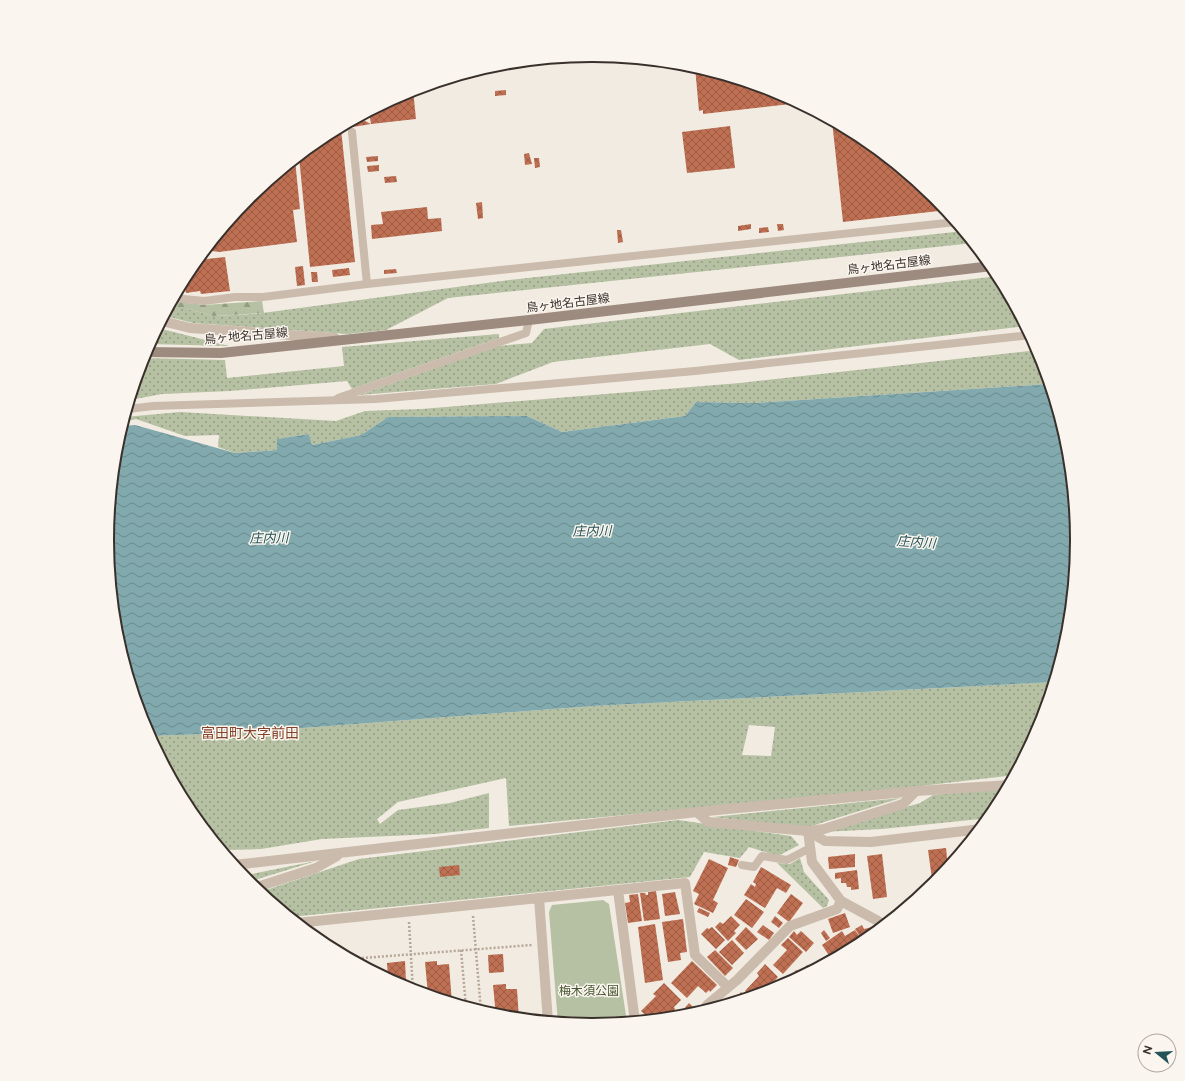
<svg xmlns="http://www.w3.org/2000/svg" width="1185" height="1081" viewBox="0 0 1185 1081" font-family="'Public Sans','Noto Sans JP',sans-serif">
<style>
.grass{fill:url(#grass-dots);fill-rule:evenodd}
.forest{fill:url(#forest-firs)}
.park{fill:#b5c1a2}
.water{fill:url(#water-waves)}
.building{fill:url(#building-cross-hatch)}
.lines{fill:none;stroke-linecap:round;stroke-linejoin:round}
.path{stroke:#b6a698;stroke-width:2.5;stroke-dasharray:2 2;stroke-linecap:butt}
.lane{stroke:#cabbad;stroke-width:8}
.street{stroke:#cabbad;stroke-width:10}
.secondary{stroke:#9e8b7f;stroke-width:10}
.labels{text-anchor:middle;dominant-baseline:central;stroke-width:3;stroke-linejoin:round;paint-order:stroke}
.street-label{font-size:12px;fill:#39302b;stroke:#faf5ee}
.park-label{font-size:12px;fill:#475630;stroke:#faf5ee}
.water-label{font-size:13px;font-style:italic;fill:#235358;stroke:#faf5ee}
.quarter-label{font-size:14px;fill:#834229;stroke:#faf5ee}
.rim{fill:none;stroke:#39302b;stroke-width:2}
</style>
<defs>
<pattern id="grass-dots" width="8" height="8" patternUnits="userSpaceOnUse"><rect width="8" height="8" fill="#b5c1a2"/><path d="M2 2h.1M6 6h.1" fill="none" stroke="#949d84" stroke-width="1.8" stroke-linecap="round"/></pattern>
<pattern id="forest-firs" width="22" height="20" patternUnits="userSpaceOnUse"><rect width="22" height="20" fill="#b5c1a2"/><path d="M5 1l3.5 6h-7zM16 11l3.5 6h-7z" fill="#949d84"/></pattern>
<pattern id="water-waves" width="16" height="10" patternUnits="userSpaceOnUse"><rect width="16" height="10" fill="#82aaae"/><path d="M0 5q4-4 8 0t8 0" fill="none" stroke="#6b8b8e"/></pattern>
<pattern id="building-cross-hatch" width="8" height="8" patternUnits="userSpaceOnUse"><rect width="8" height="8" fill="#bf7053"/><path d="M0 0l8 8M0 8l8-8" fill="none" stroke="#9c5c45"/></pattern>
</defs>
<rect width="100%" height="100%" fill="#f2ebe1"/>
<!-- grass -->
<g class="grass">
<polygon points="964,231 974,243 448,298 386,330 347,334 193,323 165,316 168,309 188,309 213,316 255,314 509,280"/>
<polygon points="999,276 1026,326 739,360 710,344 553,362 496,384 359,395 498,346 532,343 544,329"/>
<polygon points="158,328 229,346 149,344"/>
<polygon points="499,334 499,338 352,389 347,381 230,391 162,394 130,400 143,358 225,360 227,378 344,366 342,347"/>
<polygon points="1038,350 1050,384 755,403 696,402 685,416 562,432 527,416 388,417 361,435 312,445 309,434 278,439 277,450 235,453 218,447 219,435 185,436 136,419 124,422 125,417 180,412 336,421 365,411 421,409 740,383"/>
<path d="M1055,682L1041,727L1015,775L886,790L509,826L506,778L398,802L377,819L380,824L398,810L450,803L489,793V828L435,834L322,839L261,849L221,850L189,810L149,736L238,733L594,706ZM749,725L775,727L771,756L742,755Z"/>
<polygon points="1008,788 990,818 882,829 821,832 920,803 933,795"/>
<polygon points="901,798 805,828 713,817"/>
<polygon points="678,820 791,836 799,845 778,856 749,847 740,858 704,852 690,877 290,917 260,892 359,859"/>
<polygon points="800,858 804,872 829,900 827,906 823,908 777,863 790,864"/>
<polygon points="316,861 248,882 242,876"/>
</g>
<!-- forest -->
<polygon class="forest" points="173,301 204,305 262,301 264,313 213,316 188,309 168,309"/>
<!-- park -->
<polygon class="park" points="603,900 609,904 627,1022 592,1026 558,1023 549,912 552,905"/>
<!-- water -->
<polygon class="water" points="1050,384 1069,446 1078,541 1069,635 1055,682 594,706 238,733 149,736 144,726 116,635 107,540 116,446 122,426 135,425 235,453 277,450 277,439 309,434 312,445 361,435 388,417 527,416 562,432 685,416 696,402 755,403"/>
<!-- building -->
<g class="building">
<polygon points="695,67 779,92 799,103 703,114 703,110 699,111"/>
<polygon points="413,90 416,119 371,124 369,112"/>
<polygon points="506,90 506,95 495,96 495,91"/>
<polygon points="359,118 371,124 341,129 355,262 310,267 299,157 323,137"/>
<polygon points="832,121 862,137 936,197 947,210 843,222"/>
<polygon points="730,126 735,168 687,173 682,132"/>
<polygon points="529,153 532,164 525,165 524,154"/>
<polygon points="378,156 378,161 367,162 366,157"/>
<polygon points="534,158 539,158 540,167 535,168"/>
<polygon points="295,160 300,209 293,210 297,242 219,252 205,250 249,197"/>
<polygon points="379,165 379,171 368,172 367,166"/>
<polygon points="396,176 397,182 385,183 384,177"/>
<polygon points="482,202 483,218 478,219 476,203"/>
<polygon points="427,207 428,219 441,218 442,231 372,239 371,225 383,224 381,212"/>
<polygon points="751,224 751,229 738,231 738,226"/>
<polygon points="777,224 783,224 784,230 778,231"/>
<polygon points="768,227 769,232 759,233 759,228"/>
<polygon points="617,230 621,230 623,242 618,243"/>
<polygon points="225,257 230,291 201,294 200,291 186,293 185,289 178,290 189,271 197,260"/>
<polygon points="303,266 305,285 297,286 295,267"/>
<polygon points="349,268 350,275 333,277 332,270"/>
<polygon points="396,269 397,273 384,274 384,270"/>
<polygon points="311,272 317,272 318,282 312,282"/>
<polygon points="946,848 948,868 933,886 928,850"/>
<polygon points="855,854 855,867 829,869 828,857"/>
<polygon points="882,854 887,897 873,899 867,856"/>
<polygon points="730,857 739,860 736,867 728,865"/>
<polygon points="709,859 728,868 713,900 718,903 713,913 694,904 699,894 693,891"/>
<polygon points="459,865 460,875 440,877 439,867"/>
<polygon points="761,867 791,885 786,893 777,888 765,908 744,895 751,884 755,887 756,884 753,882"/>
<polygon points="857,870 859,889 851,890 851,887 847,887 846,883 841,883 841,878 835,879 835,873"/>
<polygon points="656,891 660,919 644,921 640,893 645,893 646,895 648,895 648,892"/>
<polygon points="675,892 680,914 665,916 662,894"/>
<polygon points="638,894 642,921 628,923 625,903 630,902 629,895"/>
<polygon points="791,894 803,903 789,922 777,913"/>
<polygon points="746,899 764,912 752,928 734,915"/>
<polygon points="699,908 710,913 708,917 697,912"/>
<polygon points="845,913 850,927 833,933 828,919"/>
<polygon points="731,916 740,925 734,931 736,933 728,941 715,927 720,922 723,924"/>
<polygon points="775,916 783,923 779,928 771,922"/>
<polygon points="683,919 687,952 680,953 681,960 668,962 662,922"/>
<polygon points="655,924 663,980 645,983 638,927"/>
<polygon points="763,925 774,933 769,940 757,932"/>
<polygon points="862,925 864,929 872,927 876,933 864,942 855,929"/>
<polygon points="712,927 725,940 716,949 701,934 707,928 709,929"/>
<polygon points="746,927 758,939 746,950 735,939"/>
<polygon points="824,930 830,938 826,941 821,933"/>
<polygon points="855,930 864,943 832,960 822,945 842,931 845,936"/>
<polygon points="794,931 797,935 801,931 814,943 806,952 789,937"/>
<polygon points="788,938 803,952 783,974 773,965 787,950 781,945"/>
<polygon points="732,940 744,953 732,965 719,952"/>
<polygon points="715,950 733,968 725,976 707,957"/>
<polygon points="503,954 504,972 489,973 488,955"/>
<polygon points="405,961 406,982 396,983 388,979 387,963"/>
<polygon points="437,961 437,965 449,964 452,1003 428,995 425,962"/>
<polygon points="692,961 717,985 710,992 709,990 706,993 698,986 687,998 671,983"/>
<polygon points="765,964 778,977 767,989 770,992 751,997 745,991 759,976 757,973"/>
<polygon points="807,965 814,970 791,982 788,981 796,970 801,973"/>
<polygon points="664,983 681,1000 674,1007 675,1009 670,1015 668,1013 662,1019 651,1020 641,1011 656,996 653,994"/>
<polygon points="506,984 506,989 517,989 519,1019 496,1016 493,985"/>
<polygon points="741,992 749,998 736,1002 734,1001"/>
<polygon points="689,1003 697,1011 690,1016 683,1010"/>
</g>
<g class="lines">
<!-- path -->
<g class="path">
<polyline points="473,916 481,1011"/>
<polyline points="409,922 413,991"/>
<polyline points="461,950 466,1007"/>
<polyline points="350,959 532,945"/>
</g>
<!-- lane -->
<g class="lane">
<polyline points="352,132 367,284"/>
<polyline points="174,298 204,301 235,297 263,297 367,284 956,222"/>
<polyline points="338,398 526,333 529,320"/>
<polyline points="128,409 153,406 376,399 695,371 1031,335"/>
<polyline points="742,865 754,867 762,856 787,860 810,848"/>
</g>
<!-- street -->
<g class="street">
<polyline points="162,321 190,328 335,338"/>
<polyline points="697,812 708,822 808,831 825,841 871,842 981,829"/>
<polyline points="234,865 697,812 916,791 1010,785"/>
<polyline points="254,888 316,868 337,856"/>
<polyline points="618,890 635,1022"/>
<polyline points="539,898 685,883 695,955 728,987"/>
<polyline points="297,923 539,898 548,1022"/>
<polyline points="884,927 878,921 841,901 812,862 808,831 824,829 903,804 916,791"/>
<polyline points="703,1012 707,1005 737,980 790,926 837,909 841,901"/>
</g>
<!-- secondary -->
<polyline class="secondary" points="145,352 221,353 529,320 992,266"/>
</g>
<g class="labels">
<!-- street labels -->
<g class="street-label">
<text transform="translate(889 265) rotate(-7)">鳥ヶ地名古屋線</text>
<text transform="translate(568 303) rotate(-7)">鳥ヶ地名古屋線</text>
<text transform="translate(246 336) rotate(-5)">鳥ヶ地名古屋線</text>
</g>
<!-- park labels -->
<g class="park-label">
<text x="589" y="991">梅木須公園</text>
</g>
<!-- water labels -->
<g class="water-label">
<text transform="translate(592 531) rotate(-1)">庄内川</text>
<text transform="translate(269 538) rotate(-1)">庄内川</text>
<text transform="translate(916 542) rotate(4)">庄内川</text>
</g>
<!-- quarter labels -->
<g class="quarter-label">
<text x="250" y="733">富田町大字前田</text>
</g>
</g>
<!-- crop -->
<path d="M0 0H1185V1081H0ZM114 540a478 478 0 1 1 956 0a478 478 0 1 1-956 0Z" fill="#faf5ee" fill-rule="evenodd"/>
<path class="rim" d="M114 540a478 478 0 1 1 956 0a478 478 0 1 1-956 0Z"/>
<!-- north arrow -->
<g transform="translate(1157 1053) rotate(288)"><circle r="19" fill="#faf5ee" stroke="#ada6a0"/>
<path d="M0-3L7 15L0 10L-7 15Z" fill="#235358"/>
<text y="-6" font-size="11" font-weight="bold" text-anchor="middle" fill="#39302b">N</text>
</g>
</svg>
